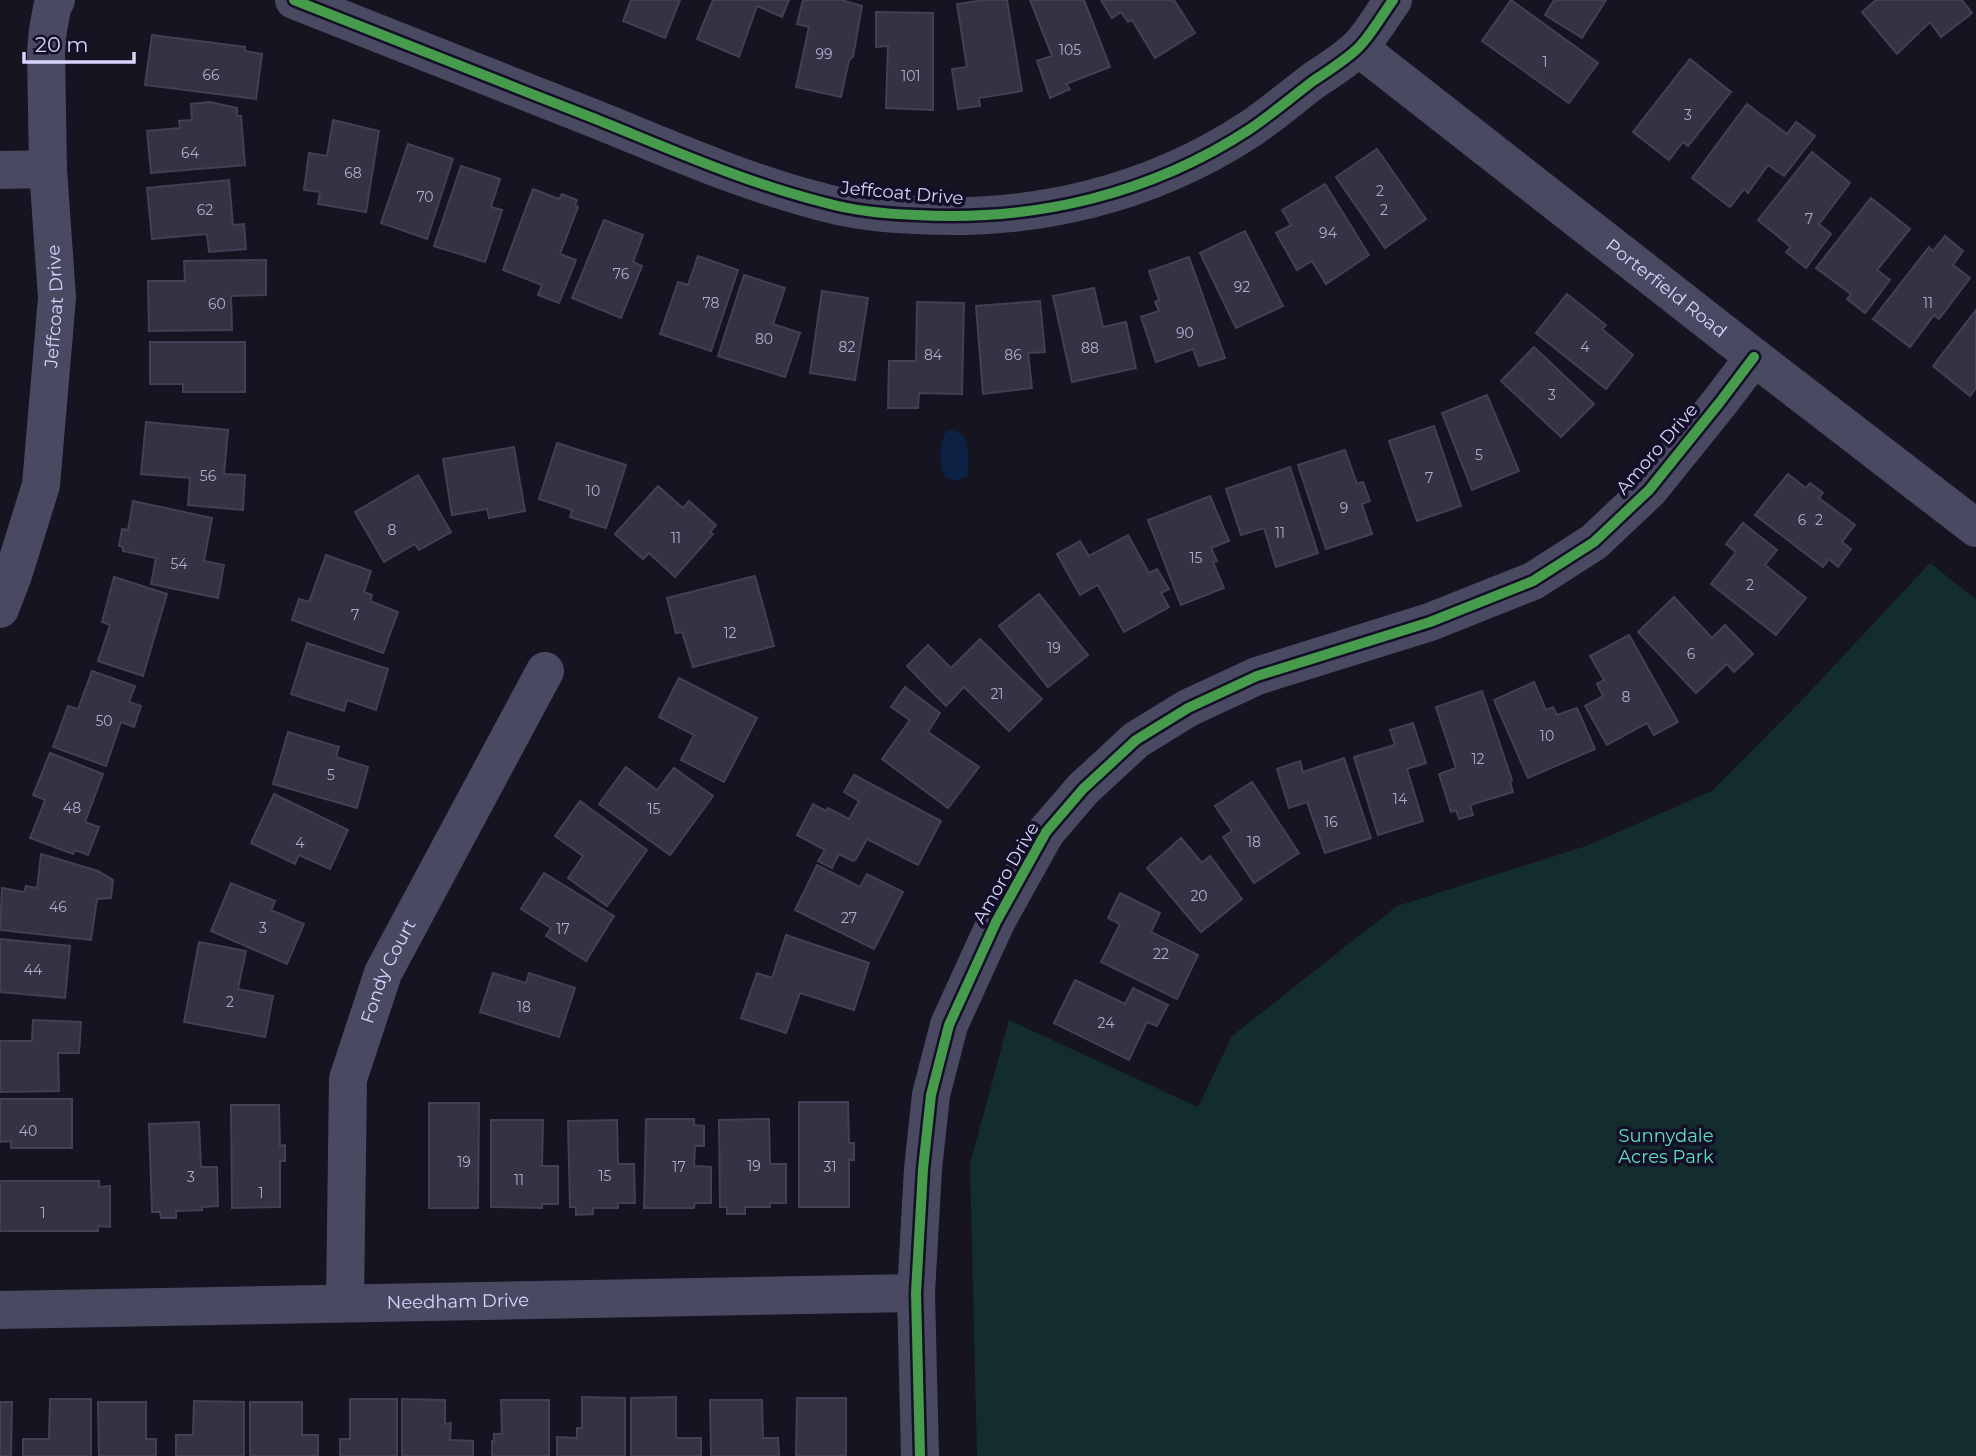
<svg xmlns="http://www.w3.org/2000/svg" width="1976" height="1456" viewBox="0 0 1976 1456" font-family="Montserrat,sans-serif">
<style>
.green{fill:#132c2d}
.water{fill:#0d2144}
.building{fill:#343243;stroke:#433f54;stroke-width:2}
.lines{fill:none;stroke-linecap:round;stroke-linejoin:round}
.minor{stroke:#4a4962;stroke-width:38}
.cycleway-casing{stroke:#130f26;stroke-width:15}
.cycleway{stroke:#469c4c;stroke-width:10}
.labels{text-anchor:middle;dominant-baseline:central;stroke-width:7;stroke-linejoin:round;paint-order:stroke}
.number-label{font-size:14px;fill:#b0acd0}
.street-label{font-size:18px;fill:#d9d4ff;stroke:#130f26}
.park-label{font-size:18px;fill:#5fe0c0;stroke:#130f26}
</style>
<rect width="100%" height="100%" fill="#161421"/>
<!-- green -->
<polygon class="green" points="1930,563 1976,599 1976,1456 977,1456 970,1164 1009,1020 1198,1107 1232,1036 1397,906 1586,846 1712,791 1804,698"/>
<!-- water -->
<path class="water" d="M953,430L963,435C969,445 970,464 967,476L957,481L946,478C939,466 938,442 947,431Z"/>
<!-- building -->
<g class="building">
<polygon points="631,0 680,0 665,38 623,21"/>
<polygon points="713,0 789,0 782,17 757,6 739,57 697,39"/>
<polygon points="803,0 841,0 862,6 853,57 849,60 841,97 796,87 809,27 797,24"/>
<polygon points="1007,0 1022,91 979,98 980,106 958,109 952,69 967,67 957,4 984,0"/>
<polygon points="1030,0 1084,0 1110,67 1066,84 1070,89 1050,98 1037,61 1052,56"/>
<polygon points="1101,0 1174,0 1195,33 1155,58 1132,20 1128,22 1121,12 1112,18"/>
<polygon points="1511,0 1598,63 1569,103 1482,41"/>
<polygon points="1554,0 1606,0 1582,38 1545,15"/>
<polygon points="1876,0 1962,0 1972,13 1941,37 1930,22 1897,54 1862,12"/>
<polygon points="876,12 933,13 933,110 886,108 888,46 876,47"/>
<polygon points="152,35 245,47 245,51 262,54 256,99 145,85"/>
<polygon points="1690,59 1731,92 1688,146 1683,142 1669,160 1633,132"/>
<polygon points="210,102 237,108 237,116 241,116 245,165 151,173 147,131 180,128 179,121 192,120 191,104"/>
<polygon points="1747,104 1787,134 1796,122 1815,136 1784,176 1768,165 1748,193 1744,189 1730,207 1692,178"/>
<polygon points="333,120 379,131 366,212 318,204 320,192 304,190 309,153 327,156"/>
<polygon points="408,144 453,159 427,239 381,223"/>
<polygon points="1377,149 1426,219 1385,248 1336,177"/>
<polygon points="1812,152 1850,183 1819,224 1831,234 1806,268 1786,252 1791,247 1758,220"/>
<polygon points="461,166 500,179 491,207 502,210 485,262 434,246"/>
<polygon points="229,180 233,225 244,224 246,249 209,252 207,234 152,239 147,188"/>
<polygon points="1325,184 1369,255 1326,284 1312,261 1297,270 1276,233 1291,225 1282,210"/>
<polygon points="533,189 559,199 562,194 577,200 575,205 578,207 560,254 576,260 559,303 538,295 542,285 503,270"/>
<polygon points="1871,198 1910,229 1877,270 1890,280 1865,313 1847,299 1851,294 1816,268"/>
<polygon points="604,220 643,235 633,262 642,266 621,318 572,298"/>
<polygon points="1245,231 1283,306 1236,328 1200,253"/>
<polygon points="1945,236 1963,251 1953,265 1970,278 1939,319 1934,315 1910,347 1873,319 1929,247 1933,251"/>
<polygon points="698,256 738,270 711,351 660,334 678,282 688,285"/>
<polygon points="1189,257 1225,358 1199,366 1193,349 1156,362 1141,317 1159,311 1155,302 1159,300 1149,271"/>
<polygon points="266,260 266,295 231,296 232,330 149,331 148,281 185,281 184,261"/>
<polygon points="744,275 785,288 773,324 800,333 785,377 718,356"/>
<polygon points="1094,288 1103,327 1126,322 1136,368 1072,382 1053,296"/>
<polygon points="822,291 868,298 855,380 810,373"/>
<polygon points="1567,294 1606,325 1602,329 1633,355 1606,389 1536,333"/>
<polygon points="1040,301 1045,352 1028,353 1032,388 983,394 976,306"/>
<polygon points="917,302 964,303 962,394 919,393 918,408 888,408 889,361 916,361"/>
<polygon points="1976,310 1976,388 1970,396 1933,366"/>
<polygon points="150,342 245,342 245,392 183,392 183,384 150,384"/>
<polygon points="1534,347 1594,404 1561,437 1501,381"/>
<polygon points="1487,395 1519,471 1472,490 1442,413"/>
<polygon points="146,422 228,430 224,474 245,475 243,510 188,505 190,478 141,474"/>
<polygon points="1434,426 1461,506 1417,521 1389,441"/>
<polygon points="557,443 626,465 606,528 570,517 572,510 539,499"/>
<polygon points="514,447 525,511 489,518 487,509 452,515 443,459"/>
<polygon points="1345,450 1357,484 1363,482 1370,501 1362,504 1372,534 1326,549 1298,465"/>
<polygon points="1290,467 1318,553 1276,567 1264,528 1241,535 1226,489"/>
<polygon points="1788,474 1806,488 1810,483 1823,493 1819,498 1855,525 1842,542 1851,549 1838,567 1829,559 1823,567 1755,515"/>
<polygon points="418,475 451,532 419,550 415,544 384,562 355,512"/>
<polygon points="658,486 683,508 689,501 716,525 710,532 713,534 675,577 649,553 643,559 615,534"/>
<polygon points="1210,496 1229,541 1211,548 1217,561 1213,562 1224,588 1181,605 1148,520"/>
<polygon points="133,501 212,518 204,561 224,565 218,598 151,584 156,558 123,551 123,547 119,546 122,529 128,530"/>
<polygon points="1743,523 1777,550 1765,565 1806,598 1776,635 1711,584 1736,552 1726,544"/>
<polygon points="1128,535 1149,573 1157,569 1169,589 1161,593 1169,607 1124,632 1098,585 1080,595 1057,554 1080,541 1089,556"/>
<polygon points="326,555 371,571 364,592 372,595 370,601 398,612 383,653 292,620 299,599 309,602"/>
<polygon points="755,576 774,646 693,667 682,632 676,633 667,598"/>
<polygon points="114,577 167,594 143,676 98,661 110,625 102,622"/>
<polygon points="1039,594 1088,655 1048,687 999,626"/>
<polygon points="1674,597 1712,638 1725,625 1753,654 1734,672 1727,664 1696,693 1638,632"/>
<polygon points="1629,635 1678,722 1654,735 1647,723 1607,745 1585,706 1603,696 1597,684 1604,680 1590,656"/>
<polygon points="980,639 1042,699 1009,731 964,687 946,706 907,666 928,645 951,668"/>
<polygon points="307,643 388,669 376,710 347,700 344,711 291,694"/>
<polygon points="92,671 135,686 129,702 141,706 134,727 121,722 106,766 53,747 68,706 78,709"/>
<polygon points="679,678 757,718 724,782 681,760 694,735 659,717"/>
<polygon points="1534,682 1546,710 1553,707 1557,715 1577,708 1595,749 1528,778 1494,700"/>
<polygon points="905,687 940,713 928,732 979,767 948,808 882,759 910,720 891,707"/>
<polygon points="1482,691 1512,780 1510,781 1513,792 1470,805 1473,815 1459,819 1456,810 1451,812 1439,774 1456,768 1436,707"/>
<polygon points="1413,723 1426,763 1407,769 1423,821 1378,835 1354,757 1395,745 1390,730"/>
<polygon points="288,732 339,747 336,757 368,767 357,808 273,784"/>
<polygon points="50,753 103,774 85,822 99,827 88,855 75,850 73,854 30,838 45,800 33,795"/>
<polygon points="1344,758 1371,838 1325,853 1307,802 1289,808 1277,769 1300,761 1303,772"/>
<polygon points="626,767 657,790 674,768 713,796 670,855 599,804"/>
<polygon points="854,775 941,821 918,865 867,839 856,859 853,861 839,854 832,868 818,861 825,850 797,835 813,804 826,811 828,808 849,819 859,801 844,792"/>
<polygon points="1252,782 1299,853 1254,883 1223,837 1232,831 1215,806"/>
<polygon points="274,794 348,830 330,869 299,855 295,864 251,843"/>
<polygon points="580,801 647,850 607,906 568,878 583,856 555,836"/>
<polygon points="1181,838 1202,863 1210,856 1242,899 1201,932 1147,868"/>
<polygon points="41,854 98,871 113,880 111,898 97,899 91,940 0,930 2,888 24,892 26,886 37,888"/>
<polygon points="817,865 860,887 867,874 903,892 874,949 795,910"/>
<polygon points="544,873 614,916 586,961 546,936 551,928 521,909"/>
<polygon points="231,883 275,901 271,910 304,924 287,964 211,931"/>
<polygon points="1120,893 1160,913 1151,932 1198,955 1177,999 1101,962 1120,924 1108,918"/>
<polygon points="786,935 869,963 854,1010 800,993 786,1033 741,1018 757,973 772,978"/>
<polygon points="0,939 70,946 65,998 0,992"/>
<polygon points="199,942 246,951 238,989 273,996 265,1037 184,1022"/>
<polygon points="493,973 526,983 529,973 575,988 559,1037 480,1012"/>
<polygon points="1075,980 1125,1004 1133,988 1168,1005 1157,1026 1147,1022 1129,1060 1054,1023"/>
<polygon points="33,1020 81,1022 79,1053 58,1053 59,1091 0,1092 0,1041 32,1041"/>
<polygon points="0,1099 72,1099 72,1148 11,1148 11,1141 0,1142"/>
<polygon points="799,1102 848,1102 849,1143 854,1143 854,1160 849,1160 849,1207 799,1207"/>
<polygon points="429,1103 479,1103 478,1208 429,1208"/>
<polygon points="231,1105 279,1105 280,1146 285,1145 285,1161 280,1161 280,1207 232,1208"/>
<polygon points="646,1119 694,1119 694,1125 704,1126 704,1146 695,1146 694,1166 711,1167 711,1203 695,1203 694,1208 644,1208"/>
<polygon points="769,1119 770,1164 786,1164 786,1203 770,1203 770,1207 745,1207 745,1214 727,1214 727,1207 720,1207 719,1120"/>
<polygon points="491,1120 543,1120 542,1166 558,1166 558,1204 542,1204 542,1208 491,1207"/>
<polygon points="617,1120 618,1164 634,1164 635,1203 618,1203 618,1208 593,1208 593,1214 576,1215 576,1207 570,1207 568,1121"/>
<polygon points="199,1122 201,1167 217,1167 218,1206 202,1207 202,1210 176,1211 176,1218 161,1218 160,1212 152,1212 149,1124"/>
<polygon points="0,1181 99,1181 99,1187 110,1186 110,1227 98,1226 98,1231 0,1231"/>
<polygon points="582,1397 625,1398 625,1456 557,1456 557,1437 577,1438 577,1428 582,1428"/>
<polygon points="676,1397 676,1438 701,1438 701,1456 631,1456 631,1398"/>
<polygon points="797,1398 846,1398 846,1456 796,1456"/>
<polygon points="50,1399 91,1399 91,1456 23,1456 23,1439 49,1439"/>
<polygon points="350,1399 397,1399 397,1456 340,1456 340,1439 350,1439"/>
<polygon points="402,1399 445,1400 445,1424 451,1423 450,1440 473,1441 473,1456 402,1456"/>
<polygon points="501,1400 549,1400 549,1456 492,1456 492,1441 494,1441 494,1434 502,1434"/>
<polygon points="710,1400 762,1400 763,1438 778,1438 779,1456 711,1456"/>
<polygon points="194,1401 244,1402 244,1456 176,1456 176,1435 193,1435"/>
<polygon points="0,1402 12,1402 11,1456 0,1456"/>
<polygon points="98,1402 146,1402 146,1439 156,1439 156,1456 99,1456"/>
<polygon points="250,1402 302,1402 302,1435 318,1435 318,1456 250,1456"/>
</g>
<g class="lines">
<!-- minor -->
<g class="minor">
<path d="M294,0C393,39 493,79 593,118C670,149 746,183 826,203C855,211 886,214 916,215C1035,222 1151,194 1250,129C1272,114 1292,97 1313,81C1328,71 1344,61 1357,49C1370,37 1382,15 1393,0"/>
<path id="s1" d="M1359,48L1754,357L1976,528"/>
<polyline points="0,170 48,169"/>
<path id="s2" d="M0,609L13,575L41,485L57,298L48,169L46,52L48,30L52,8L56,0"/>
<path id="s3" d="M345,1302L348,1079L383,973L545,671"/>
<path id="s4" d="M0,1310L916,1293"/>
<polyline points="920,1456 916,1293 923,1169 931,1095 949,1025 996,922 1046,832 1083,789 1136,740 1188,708 1257,676 1430,622 1533,581 1594,542 1649,490 1720,402 1754,357"/>
</g>
<defs>
<g id="cycleway">
<path d="M294,0C393,39 493,79 593,118C670,149 746,183 826,203C855,211 886,214 916,215C1035,222 1151,194 1250,129C1272,114 1292,97 1313,81C1328,71 1344,61 1357,49C1370,37 1382,15 1393,0"/>
<polyline points="920,1456 916,1293 923,1169 931,1095 949,1025 996,922 1046,832 1083,789 1136,740 1188,708 1257,676 1430,622 1533,581 1594,542 1649,490 1720,402 1754,357"/>
</g>
</defs>
<!-- cycleway casing -->
<use href="#cycleway" class="cycleway-casing"/>
<!-- cycleway -->
<use href="#cycleway" class="cycleway"/>
</g>
<g class="labels">
<!-- number labels -->
<g class="number-label">
<text x="1070" y="50">105</text>
<text x="824" y="54">99</text>
<text x="1545" y="62">1</text>
<text x="211" y="75">66</text>
<text x="911" y="76">101</text>
<text x="1688" y="115">3</text>
<text x="190" y="153">64</text>
<text x="353" y="173">68</text>
<text x="1380" y="191">2</text>
<text x="425" y="197">70</text>
<text x="205" y="210">62</text>
<text x="1384" y="210">2</text>
<text x="1809" y="219">7</text>
<text x="1328" y="233">94</text>
<text x="621" y="274">76</text>
<text x="1242" y="287">92</text>
<text x="711" y="303">78</text>
<text x="1928" y="303">11</text>
<text x="217" y="304">60</text>
<text x="1185" y="333">90</text>
<text x="764" y="339">80</text>
<text x="847" y="347">82</text>
<text x="1585" y="347">4</text>
<text x="1090" y="348">88</text>
<text x="933" y="355">84</text>
<text x="1013" y="355">86</text>
<text x="1552" y="395">3</text>
<text x="1479" y="455">5</text>
<text x="208" y="476">56</text>
<text x="1429" y="478">7</text>
<text x="593" y="491">10</text>
<text x="1344" y="508">9</text>
<text x="1802" y="520">6</text>
<text x="1819" y="520">2</text>
<text x="392" y="530">8</text>
<text x="1280" y="533">11</text>
<text x="676" y="538">11</text>
<text x="1196" y="558">15</text>
<text x="179" y="564">54</text>
<text x="1750" y="585">2</text>
<text x="355" y="615">7</text>
<text x="730" y="633">12</text>
<text x="1054" y="648">19</text>
<text x="1691" y="654">6</text>
<text x="997" y="694">21</text>
<text x="1626" y="697">8</text>
<text x="104" y="721">50</text>
<text x="1547" y="736">10</text>
<text x="1478" y="759">12</text>
<text x="331" y="775">5</text>
<text x="1400" y="799">14</text>
<text x="72" y="808">48</text>
<text x="654" y="809">15</text>
<text x="1331" y="822">16</text>
<text x="1254" y="842">18</text>
<text x="300" y="843">4</text>
<text x="1199" y="896">20</text>
<text x="58" y="907">46</text>
<text x="849" y="918">27</text>
<text x="263" y="928">3</text>
<text x="563" y="929">17</text>
<text x="1161" y="954">22</text>
<text x="33" y="970">44</text>
<text x="230" y="1002">2</text>
<text x="524" y="1007">18</text>
<text x="1106" y="1023">24</text>
<text x="28" y="1131">40</text>
<text x="464" y="1162">19</text>
<text x="754" y="1166">19</text>
<text x="679" y="1167">17</text>
<text x="830" y="1167">31</text>
<text x="605" y="1176">15</text>
<text x="191" y="1177">3</text>
<text x="519" y="1180">11</text>
<text x="261" y="1193">1</text>
<text x="43" y="1213">1</text>
</g>
<!-- street labels -->
<g class="street-label">
<text transform="translate(902 193) rotate(5)">Jeffcoat Drive</text>
<text stroke="none"><textPath href="#s1" startOffset="390">Porterfield Road</textPath></text>
<text stroke="none"><textPath href="#s2" startOffset="310">Jeffcoat Drive</textPath></text>
<text transform="translate(1657 449) rotate(-49)">Amoro Drive</text>
<text transform="translate(1006 873) rotate(-60)">Amoro Drive</text>
<text stroke="none"><textPath href="#s3" startOffset="338">Fondy Court</textPath></text>
<text stroke="none"><textPath href="#s4" startOffset="458">Needham Drive</textPath></text>
</g>
<!-- park labels -->
<g class="park-label">
<text x="1666" y="1136">Sunnydale<tspan x="1666" dy="21">Acres Park</tspan></text>
</g>
</g>
<!-- scale -->
<path d="M24 52v10h110v-10" fill="none" stroke="#d9d4ff" stroke-width="3.5"/>
<text x="35" y="52" font-size="21" fill="#d9d4ff" stroke="#130f26" stroke-width="5" paint-order="stroke">20 m</text>
</svg>
